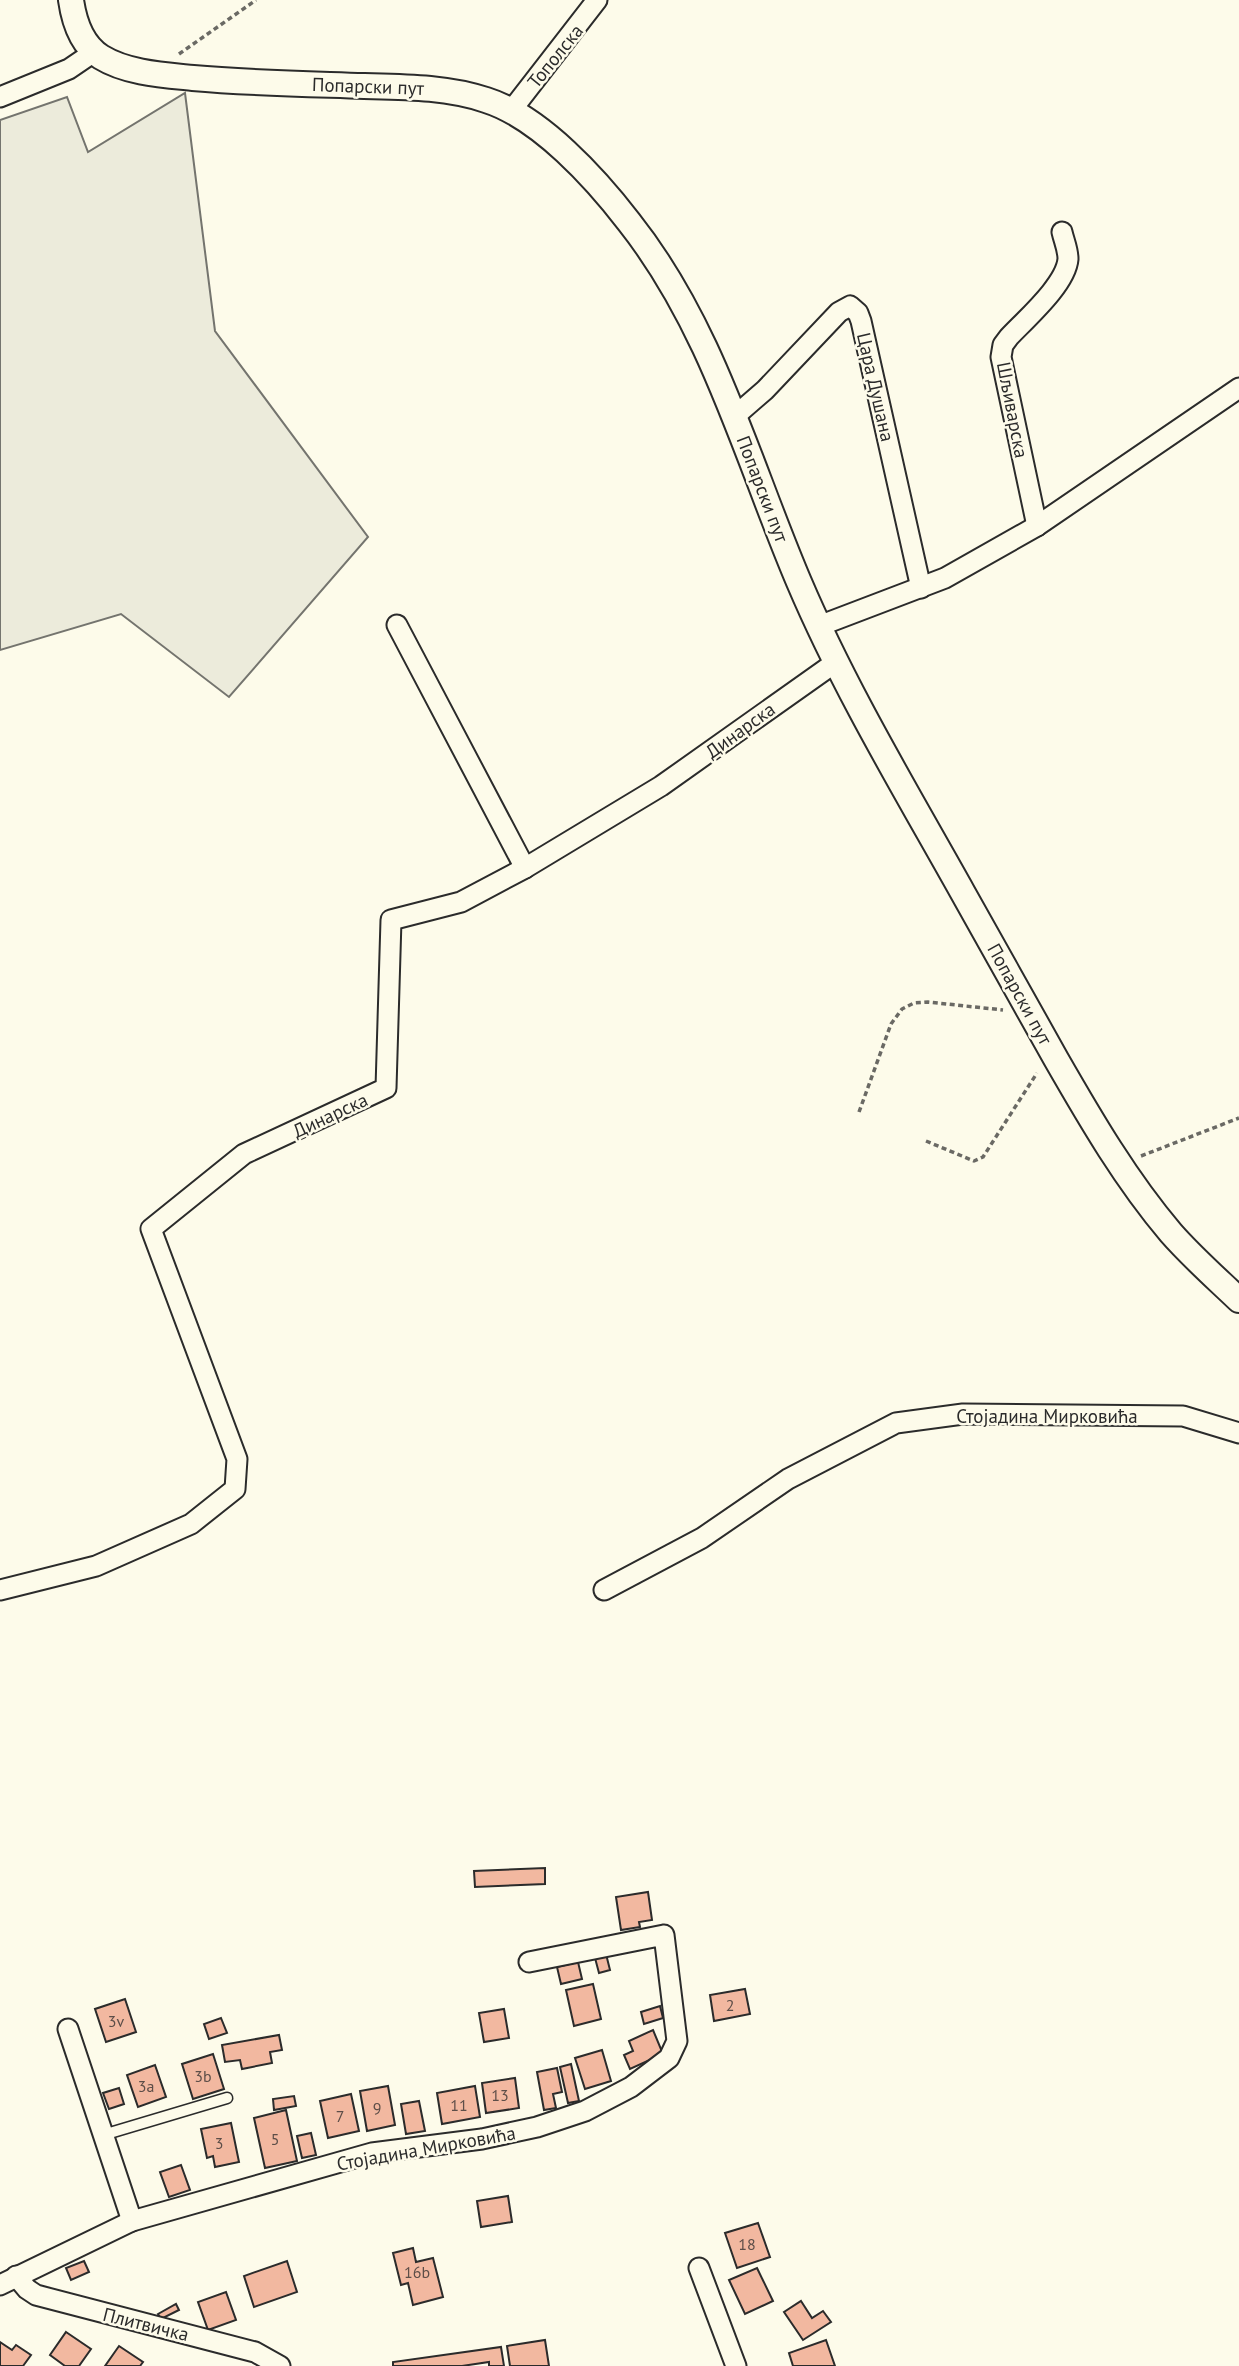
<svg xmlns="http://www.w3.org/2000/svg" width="1239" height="2366" viewBox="0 0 1239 2366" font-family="'PT Sans',sans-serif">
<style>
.green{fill:#ecebdb;stroke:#74746e;stroke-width:2}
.building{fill:#f2b8a0;stroke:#2b2b2b;stroke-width:2}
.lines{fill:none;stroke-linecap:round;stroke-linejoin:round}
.service-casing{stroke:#2b2b2b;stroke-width:13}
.minor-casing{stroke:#2b2b2b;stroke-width:23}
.tertiary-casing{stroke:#2b2b2b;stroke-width:28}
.path{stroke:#6a6964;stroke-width:3.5;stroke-dasharray:5 3.5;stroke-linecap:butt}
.service{stroke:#fdfbea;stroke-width:10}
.minor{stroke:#fdfbea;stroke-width:19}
.tertiary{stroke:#fdfbea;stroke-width:24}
.labels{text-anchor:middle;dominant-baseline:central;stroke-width:5;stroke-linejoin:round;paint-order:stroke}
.number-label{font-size:16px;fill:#5d4e48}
.street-label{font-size:19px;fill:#2b2b2b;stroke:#fdfbea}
</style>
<rect width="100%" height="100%" fill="#fdfbea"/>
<!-- green -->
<polygon class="green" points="185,93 215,331 368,537 229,697 121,614 0,650 0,120 67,97 88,152"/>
<!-- building -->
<g class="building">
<polygon points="545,1868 545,1884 475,1887 474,1871"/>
<polygon points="648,1892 652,1920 639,1922 640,1927 621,1930 616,1897"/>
<polygon points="606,1954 610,1970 599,1973 595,1958"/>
<polygon points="578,1962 582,1979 561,1984 557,1967"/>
<polygon points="593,1984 601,2019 574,2026 566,1990"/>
<polygon points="745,1989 750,2014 714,2021 710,1995"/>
<polygon points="125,1999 136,2032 106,2042 95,2009"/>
<polygon points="660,2006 663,2018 644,2024 641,2012"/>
<polygon points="504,2009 509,2038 484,2042 479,2013"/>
<polygon points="221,2018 227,2033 209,2039 204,2024"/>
<polygon points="653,2030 663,2054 630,2069 624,2055 633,2051 629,2041"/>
<polygon points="279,2035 282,2050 270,2052 272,2063 242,2069 240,2060 225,2062 222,2045"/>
<polygon points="602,2050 611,2081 585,2089 575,2058"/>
<polygon points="213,2054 224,2089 193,2099 182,2064"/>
<polygon points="571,2064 579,2101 568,2103 560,2067"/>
<polygon points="155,2065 166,2097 138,2107 127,2075"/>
<polygon points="557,2068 562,2092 553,2094 556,2108 544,2110 537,2072"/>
<polygon points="515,2078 519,2108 486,2113 482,2083"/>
<polygon points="388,2086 395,2125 367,2131 360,2091"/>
<polygon points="475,2086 480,2117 442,2124 437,2093"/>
<polygon points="119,2088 124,2104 109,2109 103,2093"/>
<polygon points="351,2094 359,2131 328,2138 320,2101"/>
<polygon points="294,2096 296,2106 274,2110 273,2099"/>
<polygon points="419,2101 425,2131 406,2134 401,2104"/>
<polygon points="286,2110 297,2161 265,2168 254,2118"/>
<polygon points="231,2123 239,2162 215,2167 213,2156 207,2158 201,2129"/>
<polygon points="311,2133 316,2155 302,2158 297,2136"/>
<polygon points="181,2165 190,2190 169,2197 160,2172"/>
<polygon points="508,2196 512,2222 481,2227 477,2201"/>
<polygon points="758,2223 770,2257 737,2268 725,2233"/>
<polygon points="413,2248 416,2262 433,2258 443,2297 413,2305 408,2283 401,2285 393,2253"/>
<polygon points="84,2261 89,2272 71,2280 66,2268"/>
<polygon points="287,2261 297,2292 254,2307 244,2276"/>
<polygon points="757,2268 773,2301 745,2314 729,2280"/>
<polygon points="226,2292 236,2320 208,2330 198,2302"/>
<polygon points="801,2301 812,2318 823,2311 831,2322 803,2340 784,2312"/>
<polygon points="176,2304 179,2310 161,2319 158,2314"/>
<polygon points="66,2332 91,2349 79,2366 65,2366 50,2355"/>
<polygon points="545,2340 549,2366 510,2366 507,2346"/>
<polygon points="826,2340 835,2366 793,2366 789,2353"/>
<polygon points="0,2342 12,2350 16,2345 31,2355 23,2366 0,2366"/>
<polygon points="119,2346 143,2362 140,2366 105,2366"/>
<polygon points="501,2347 504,2366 489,2366 489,2362 462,2366 393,2366 393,2362"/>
</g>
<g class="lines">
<defs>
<polyline id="service" points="103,2135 227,2098"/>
<g id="minor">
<polyline points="0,97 69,69 94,52"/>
<polyline points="511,111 597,0"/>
<polyline points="735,416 765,390 839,312 850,306 858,313 861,321 921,588"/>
<path d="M1037,526L1001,357L1003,345L1009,337C1027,318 1066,284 1068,259C1068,249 1064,241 1062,232"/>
<polyline points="397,625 525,868"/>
<polyline points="819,626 945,578 1037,526 1239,388"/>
<polyline points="0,1590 96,1566 191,1524 235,1489 237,1459 151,1229 244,1154 386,1088 391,920 461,902 525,868 661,786 836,662"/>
<polyline points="604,1590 702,1538 788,1479 896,1423 963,1414 1183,1416 1239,1433"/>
<polyline points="68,2029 132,2221"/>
<polyline points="699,2268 736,2366"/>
<polyline points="16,2276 27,2289 36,2295 255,2352 280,2366"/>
<polyline points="0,2285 132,2221 372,2153 482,2139 537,2127 585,2111 631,2087 669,2058 677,2041 664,1935 529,1962"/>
</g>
<path id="tertiary" d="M71,0C74,21 82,45 101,57C127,73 163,75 193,78C250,83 307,84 364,86C405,87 447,87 486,100C540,117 596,179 629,222C713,328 747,460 799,582C845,690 906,791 963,893C994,948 1025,1004 1056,1059C1091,1120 1126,1180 1171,1233C1192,1257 1216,1278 1239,1300"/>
</defs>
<!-- service casing -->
<use href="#service" class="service-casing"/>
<!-- minor casing -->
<use href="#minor" class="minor-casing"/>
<!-- tertiary casing -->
<use href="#tertiary" class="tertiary-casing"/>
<!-- path -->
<g class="path">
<polyline points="179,54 256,0"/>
<polyline points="859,1112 891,1024 902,1009 914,1003 928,1002 1003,1010"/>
<polyline points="926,1141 974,1161 983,1157 1037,1073"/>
<polyline points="1141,1156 1239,1118"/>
</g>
<!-- service -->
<use href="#service" class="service"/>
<!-- minor -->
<use href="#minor" class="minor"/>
<!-- tertiary -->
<use href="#tertiary" class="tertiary"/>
</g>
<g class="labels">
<!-- number labels -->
<g class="number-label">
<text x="730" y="2005">2</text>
<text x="116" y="2021">3v</text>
<text x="203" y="2076">3b</text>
<text x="146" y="2086">3a</text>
<text x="500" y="2095">13</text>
<text x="459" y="2105">11</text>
<text x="377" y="2108">9</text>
<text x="340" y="2116">7</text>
<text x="275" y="2139">5</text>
<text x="219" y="2143">3</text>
<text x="747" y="2244">18</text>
<text x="417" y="2272">16b</text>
</g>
<!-- street labels -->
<g class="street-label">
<text transform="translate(555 56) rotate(-51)">Тополска</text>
<text transform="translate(368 86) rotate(2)">Попарски пут</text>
<text transform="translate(876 387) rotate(77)">Цара Душана</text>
<text transform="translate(1013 410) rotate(79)">Шљиварска</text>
<text transform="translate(763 489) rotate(69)">Попарски пут</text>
<text transform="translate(740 730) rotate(-36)">Динарска</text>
<text transform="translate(1020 994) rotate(61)">Попарски пут</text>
<text transform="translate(330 1115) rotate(-25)">Динарска</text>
<text x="1047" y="1416">Стојадина Мирковића</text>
<text transform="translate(426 2148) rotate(-10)">Стојадина Мирковића</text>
<text transform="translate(146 2324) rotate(14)">Плитвичка</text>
</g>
</g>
</svg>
